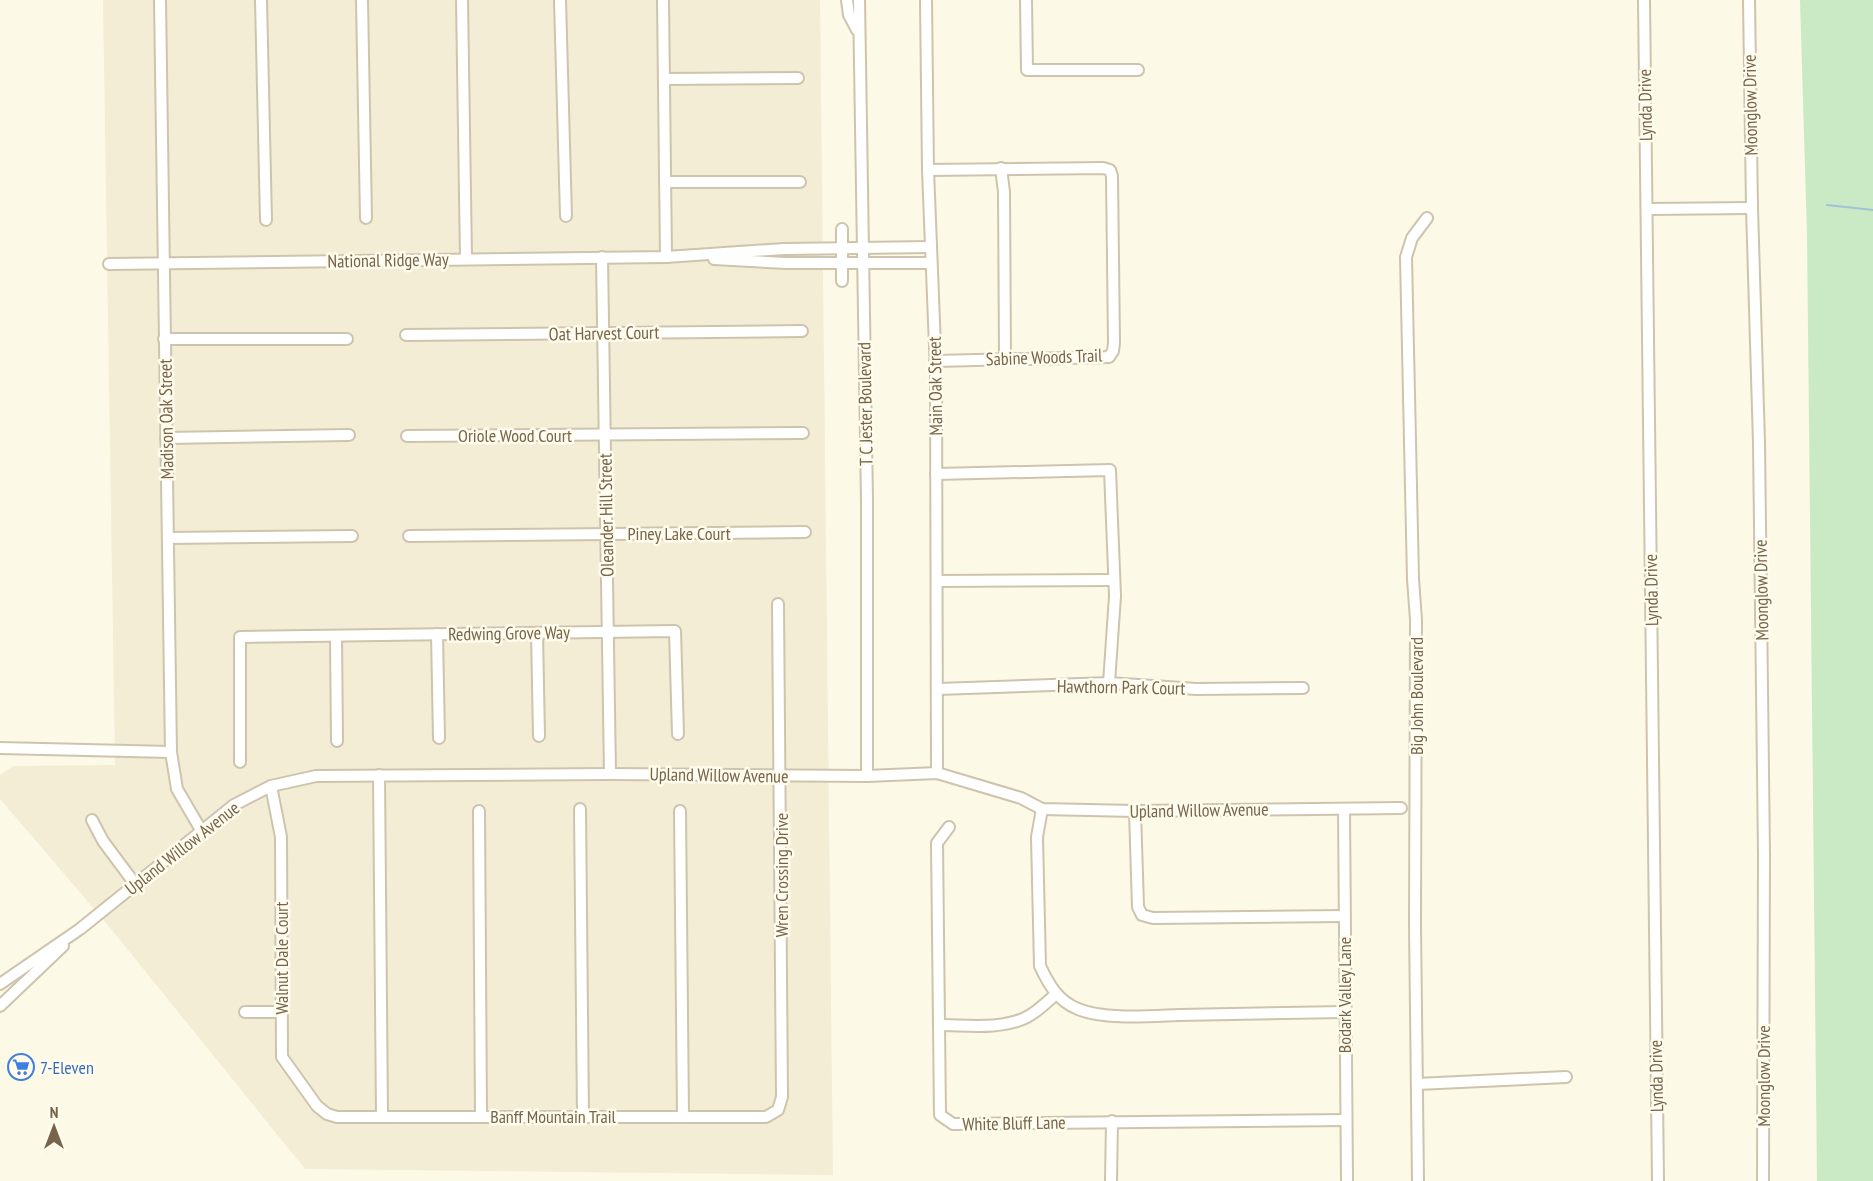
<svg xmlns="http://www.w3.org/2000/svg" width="1873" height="1181" viewBox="0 0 1873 1181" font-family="'PT Sans Narrow',sans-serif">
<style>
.residential{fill:#f4edd5}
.green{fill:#caeac5}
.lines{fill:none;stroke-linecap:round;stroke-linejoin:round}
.stream{stroke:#a1c1d8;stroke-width:2}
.minor-casing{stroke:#cec4ad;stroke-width:14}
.minor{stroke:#fff;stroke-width:10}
.labels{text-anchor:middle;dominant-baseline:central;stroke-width:5;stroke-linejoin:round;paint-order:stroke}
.street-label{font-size:18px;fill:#76654b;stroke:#fffced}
.shop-label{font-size:18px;fill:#366cbe;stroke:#fffced;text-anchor:start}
</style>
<rect width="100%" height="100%" fill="#fcf9e6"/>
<!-- residential -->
<polygon class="residential" points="103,0 820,0 833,1175 305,1169 107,924 0,799 0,775 13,766 115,765"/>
<!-- green -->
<polygon class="green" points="1800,0 1873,0 1873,1181 1817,1181 1807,235"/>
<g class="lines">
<!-- stream -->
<polyline class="stream" points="1827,205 1873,210"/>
<defs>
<g id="minor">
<polyline points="160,0 171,752 177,789 201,830"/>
<polyline points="261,0 266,220"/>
<polyline points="362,0 366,218"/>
<polyline points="462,0 466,258"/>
<polyline points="560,0 566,216"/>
<polyline points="663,0 666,257"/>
<polyline points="847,0 849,15 857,30"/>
<polyline points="859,0 867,501 867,776"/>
<polyline points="926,0 928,170 936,372 937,773"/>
<polyline points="1026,0 1027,70 1138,70"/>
<polyline points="1644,0 1658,1181"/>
<polyline points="1749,0 1752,208 1759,443 1764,854 1763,1181"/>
<polyline points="664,79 798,78"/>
<polyline points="1001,168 1004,192 1005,359"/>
<polyline points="928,170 1103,168 1110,170 1112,176 1114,343 1113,351 1109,357 935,361"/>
<polyline points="665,182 800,182"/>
<polyline points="1648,209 1752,208"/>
<polyline points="842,229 842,281"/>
<polyline points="602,257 610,774"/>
<polyline points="714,259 786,263 931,263"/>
<polyline points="109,264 666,257 784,249 931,247"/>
<polyline points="406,335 802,331"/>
<polyline points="164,339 347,339"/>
<polyline points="407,436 803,433"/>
<polyline points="166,438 349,435"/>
<polyline points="936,474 1110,470 1115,596 1109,683"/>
<polyline points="409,536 805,532"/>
<polyline points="168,538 352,536"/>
<polyline points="937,581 1114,580"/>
<polyline points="537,633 539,736"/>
<polyline points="437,634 439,738"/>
<polyline points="336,636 337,741"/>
<polyline points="938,689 1109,683 1196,689 1303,688"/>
<polyline points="0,748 171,752"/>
<polyline points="240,762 240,637 675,631 678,734"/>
<polyline points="379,775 382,1117"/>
<polyline points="271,786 281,837 282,1057 317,1106 327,1114 337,1117 766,1117 778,1110 782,1097 778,604"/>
<polyline points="580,809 583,1116"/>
<path d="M1042,809L1037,837L1040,966C1049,985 1058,1001 1078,1009C1104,1020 1151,1016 1179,1015C1234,1014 1289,1013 1344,1012"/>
<polyline points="1344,809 1347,1181"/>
<polyline points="479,811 481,1117"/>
<polyline points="680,811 683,1116"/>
<polyline points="1135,811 1138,907 1142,915 1153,918 1344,916"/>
<polyline points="92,820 103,841 135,884"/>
<polyline points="949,827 937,843 940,1115 953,1124 1346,1120"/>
<polyline points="0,984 80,929 234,805 271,786 316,776 610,774 867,776 937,773 1021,798 1042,809 1135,811 1401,808"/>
<polyline points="0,1006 63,946"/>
<polyline points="245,1012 280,1012"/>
<path d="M939,1025C966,1025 1002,1030 1027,1017C1037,1012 1047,1002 1056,994"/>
<polyline points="1417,1084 1566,1077"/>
<polyline points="1111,1181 1112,1121"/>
<polyline points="1418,1181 1415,925 1416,620 1413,579 1406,257 1412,238 1427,218"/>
</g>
</defs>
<!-- minor casing -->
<use href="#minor" class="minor-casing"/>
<!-- minor -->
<use href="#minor" class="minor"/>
</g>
<!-- icons -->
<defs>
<symbol id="supermarket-ring" viewBox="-11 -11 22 22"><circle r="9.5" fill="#fffced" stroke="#3f7fe0" stroke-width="1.5"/><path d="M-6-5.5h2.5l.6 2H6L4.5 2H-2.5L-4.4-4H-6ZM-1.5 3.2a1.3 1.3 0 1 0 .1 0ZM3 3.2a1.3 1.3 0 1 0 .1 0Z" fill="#3f7fe0"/></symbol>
</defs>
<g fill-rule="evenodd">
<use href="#supermarket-ring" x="6" y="1052" width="30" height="30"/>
</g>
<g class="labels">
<!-- street labels -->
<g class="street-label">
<text transform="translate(1645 105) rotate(-91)">Lynda Drive</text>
<text transform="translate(1750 105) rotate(-91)">Moonglow Drive</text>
<text transform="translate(388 260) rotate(-1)">National Ridge Way</text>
<text transform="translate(604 333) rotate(-1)">Oat Harvest Court</text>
<text transform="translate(1044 357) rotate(-2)">Sabine Woods Trail</text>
<text transform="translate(935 386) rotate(-91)">Main Oak Street</text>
<text transform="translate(865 404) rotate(-91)">T C Jester Boulevard</text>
<text transform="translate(166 419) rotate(-91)">Madison Oak Street</text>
<text x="515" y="435">Oriole Wood Court</text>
<text transform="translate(606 515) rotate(-91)">Oleander Hill Street</text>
<text x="679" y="533">Piney Lake Court</text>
<text transform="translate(1651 590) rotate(-91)">Lynda Drive</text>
<text transform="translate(1761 590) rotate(-91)">Moonglow Drive</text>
<text transform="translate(509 633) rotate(-1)">Redwing Grove Way</text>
<text transform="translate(1121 687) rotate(1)">Hawthorn Park Court</text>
<text transform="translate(1416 696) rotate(-90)">Big John Boulevard</text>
<text transform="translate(719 775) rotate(1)">Upland Willow Avenue</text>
<text transform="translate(1199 810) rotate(-1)">Upland Willow Avenue</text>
<text transform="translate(182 848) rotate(-38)">Upland Willow Avenue</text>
<text transform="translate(781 875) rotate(-90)">Wren Crossing Drive</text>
<text transform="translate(281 958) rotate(-90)">Walnut Dale Court</text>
<text transform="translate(1344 995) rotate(-90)">Bodark Valley Lane</text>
<text transform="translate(1656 1076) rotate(-91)">Lynda Drive</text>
<text transform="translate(1763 1076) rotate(-90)">Moonglow Drive</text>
<text x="553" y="1116">Banff Mountain Trail</text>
<text transform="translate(1014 1123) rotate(-1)">White Bluff Lane</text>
</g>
<!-- shop labels -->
<g class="shop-label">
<text x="40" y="1067">7-Eleven</text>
</g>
</g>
<!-- north arrow -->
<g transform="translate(54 1127)" stroke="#fffced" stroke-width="4.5" paint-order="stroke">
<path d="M0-4.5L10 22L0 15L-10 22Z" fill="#76654b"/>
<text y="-9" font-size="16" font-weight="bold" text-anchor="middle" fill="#76654b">N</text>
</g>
</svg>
